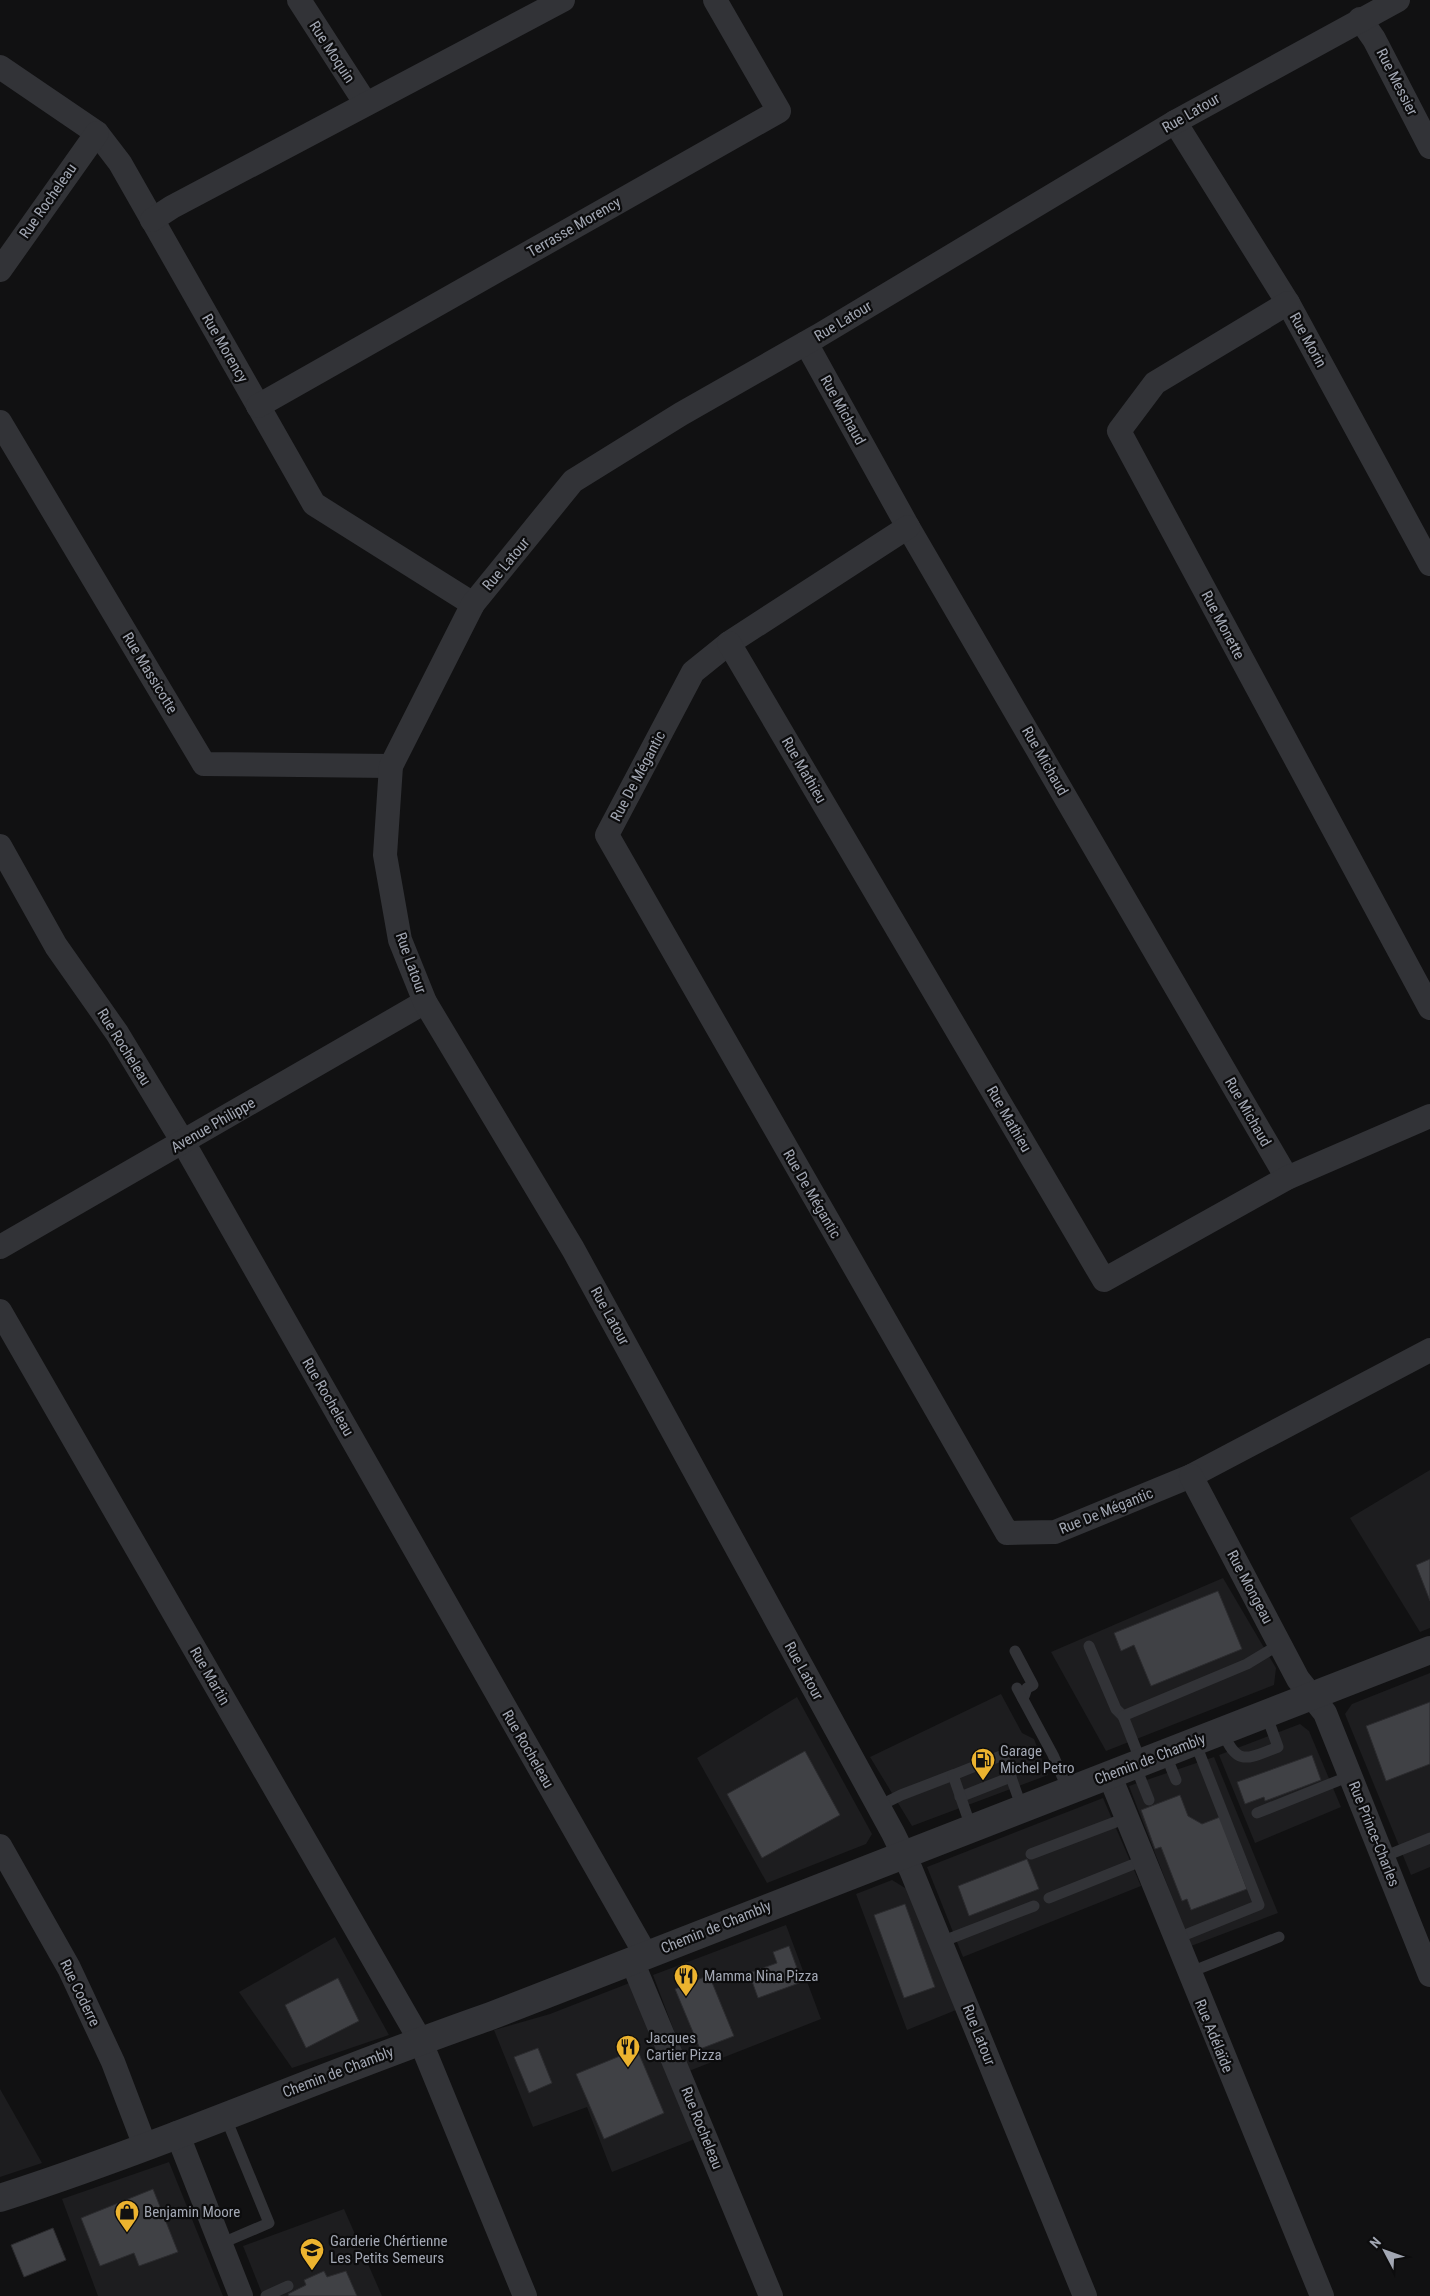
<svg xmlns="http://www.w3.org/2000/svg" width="1430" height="2296" viewBox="0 0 1430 2296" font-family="'Roboto Condensed',sans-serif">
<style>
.built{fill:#1d1d1f}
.building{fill:#404145;stroke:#2b2b2e}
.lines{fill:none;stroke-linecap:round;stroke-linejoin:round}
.service{stroke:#323337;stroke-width:11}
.minor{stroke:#323337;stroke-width:24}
.tertiary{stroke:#323337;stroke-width:28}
.labels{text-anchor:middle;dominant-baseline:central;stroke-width:4.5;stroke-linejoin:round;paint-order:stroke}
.street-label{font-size:15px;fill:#a2a7b3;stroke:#0c0c0d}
.poi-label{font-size:15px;fill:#a2a7b3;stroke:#0c0c0d;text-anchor:start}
</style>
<rect width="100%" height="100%" fill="#111112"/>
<!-- built -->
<g class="built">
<polygon points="1430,1470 1430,1628 1420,1632 1350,1518"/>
<polygon points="1223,1578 1276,1668 1274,1685 1106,1751 1051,1652"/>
<polygon points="1430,1673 1430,1867 1411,1875 1345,1714 1352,1704"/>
<polygon points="1001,1694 1022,1733 1034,1739 1048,1775 912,1826 870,1757"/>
<polygon points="797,1697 872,1834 866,1844 767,1883 697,1758"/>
<polygon points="1300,1724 1309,1731 1341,1807 1255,1843 1219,1755"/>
<polygon points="1214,1757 1278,1913 1191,1946 1129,1786"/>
<polygon points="1103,1798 1141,1886 963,1957 927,1867"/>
<polygon points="892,1880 910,1891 956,2010 907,2030 856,1894"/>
<polygon points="786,1925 821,2019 689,2071 653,1975"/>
<polygon points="335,1937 389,2035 292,2068 239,1992"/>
<polygon points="632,1982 695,2139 612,2172 587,2107 533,2127 494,2030 550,2014"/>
<polygon points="0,2089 42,2163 0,2177"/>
<polygon points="169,2162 223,2296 98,2296 62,2199"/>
<polygon points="344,2209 382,2296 263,2296 243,2246"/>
</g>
<!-- building -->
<g class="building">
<polygon points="1430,1559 1430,1601 1416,1565"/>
<polygon points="1218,1591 1242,1649 1151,1686 1134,1645 1121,1651 1114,1633"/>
<polygon points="1430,1702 1430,1764 1386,1781 1366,1726"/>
<polygon points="805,1751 840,1815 762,1858 727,1794"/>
<polygon points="1312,1755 1321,1780 1265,1801 1264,1797 1245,1804 1237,1782"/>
<polygon points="1180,1795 1188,1816 1202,1824 1220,1817 1247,1889 1191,1910 1187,1899 1182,1901 1161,1847 1155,1849 1141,1810"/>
<polygon points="1027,1859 1039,1889 969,1916 958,1886"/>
<polygon points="905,1904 935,1987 904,1998 874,1915"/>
<polygon points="789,1946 802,1982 758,1998 749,1973 777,1963 773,1952"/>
<polygon points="709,1975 734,2036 700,2049 675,1989"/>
<polygon points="338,1978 359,2021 306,2048 285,2005"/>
<polygon points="538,2048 552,2083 529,2093 514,2057"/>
<polygon points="637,2049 664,2113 604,2139 576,2074"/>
<polygon points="153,2189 178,2252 139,2266 134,2253 100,2266 81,2218"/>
<polygon points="53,2228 66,2260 24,2277 11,2245"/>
<polygon points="324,2271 327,2277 346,2271 357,2296 289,2296 288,2294 306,2285 304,2280"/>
</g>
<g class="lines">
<!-- service -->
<g class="service">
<polyline points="1089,1646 1116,1709 1123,1716"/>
<polyline points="1015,1651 1033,1685 1027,1688 1023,1699"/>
<polyline points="1017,1688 1053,1755 1068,1790"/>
<path d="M1222,1731C1238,1767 1246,1759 1278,1747L1266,1714"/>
<polyline points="1165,1753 1176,1780"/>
<polyline points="1141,1762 1123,1716 1247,1664 1280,1644"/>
<polyline points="1135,1765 1149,1800"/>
<polyline points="960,1797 1011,1777"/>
<polyline points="879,1806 901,1795 953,1775"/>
<polyline points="1257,1813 1350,1776"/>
<polyline points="971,1827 953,1775 1003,1755 1022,1808"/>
<polyline points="1031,1854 1126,1818"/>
<polyline points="1383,1857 1430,1838"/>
<polyline points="1049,1898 1144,1860"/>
<polyline points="1175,1939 1259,1905 1195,1742"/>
<polyline points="941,1942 1034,1906"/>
<polyline points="1188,1973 1279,1937"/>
<polyline points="220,2244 269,2223 225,2116"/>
<polyline points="266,2296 288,2286"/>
</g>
<!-- minor -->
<g class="minor">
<polyline points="299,0 366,104"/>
<polyline points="1360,19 1374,39 1430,147"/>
<polyline points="0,67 97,133 120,163 314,504 473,604"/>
<polyline points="1175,122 1288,303 1430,564"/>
<polyline points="152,220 172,207 563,0"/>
<polyline points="0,270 97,133"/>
<polyline points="1288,303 1155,383 1119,431 1430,1008"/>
<polyline points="806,343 908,527 1287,1178"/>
<polyline points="258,406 779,111 715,0"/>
<polyline points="0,422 204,764 391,766"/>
<polyline points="908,527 729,643 693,672 607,835 1007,1533 1055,1532 1191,1476 1430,1350"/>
<polyline points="729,643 1104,1280 1287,1178 1430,1116"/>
<polyline points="0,846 56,946 117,1033 183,1142 646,1955"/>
<polyline points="0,1247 425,1002"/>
<polyline points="0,1311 420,2040 525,2296"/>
<polyline points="1191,1476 1298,1679 1325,1713 1430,1975"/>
<polyline points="1109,1774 1322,2296"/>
<polyline points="0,1846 69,1968 113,2062 145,2146"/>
<polyline points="632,1961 771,2296"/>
<polyline points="177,2133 241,2296"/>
<polyline points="1085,2296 911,1870 893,1833 573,1249 425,1002 400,940 385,855 391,766 473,604 573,481 681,414 818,336 1175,122 1398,0"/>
</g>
<!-- tertiary -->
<path class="tertiary" d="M0,2198C165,2145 324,2074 488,2017L1430,1650"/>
</g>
<!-- icons -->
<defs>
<symbol id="fuel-pin" viewBox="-11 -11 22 30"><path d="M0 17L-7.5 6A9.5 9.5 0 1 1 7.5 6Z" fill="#ecb32f" stroke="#0c0c0d"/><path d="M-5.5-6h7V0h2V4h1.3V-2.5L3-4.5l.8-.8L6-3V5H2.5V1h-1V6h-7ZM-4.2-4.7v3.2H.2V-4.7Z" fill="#111"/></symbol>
<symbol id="restaurant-pin" viewBox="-11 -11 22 30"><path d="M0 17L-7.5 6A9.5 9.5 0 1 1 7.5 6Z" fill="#ecb32f" stroke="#0c0c0d"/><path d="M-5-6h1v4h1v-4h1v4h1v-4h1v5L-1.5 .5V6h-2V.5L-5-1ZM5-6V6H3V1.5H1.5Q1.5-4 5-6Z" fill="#111"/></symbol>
<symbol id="shop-pin" viewBox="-11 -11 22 30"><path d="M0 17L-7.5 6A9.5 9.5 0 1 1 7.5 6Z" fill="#ecb32f" stroke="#0c0c0d"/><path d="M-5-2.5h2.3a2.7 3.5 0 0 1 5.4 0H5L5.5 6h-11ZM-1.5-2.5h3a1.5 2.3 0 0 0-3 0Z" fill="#111"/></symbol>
<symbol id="school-pin" viewBox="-11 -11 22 30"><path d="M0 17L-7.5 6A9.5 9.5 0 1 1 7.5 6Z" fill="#ecb32f" stroke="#0c0c0d"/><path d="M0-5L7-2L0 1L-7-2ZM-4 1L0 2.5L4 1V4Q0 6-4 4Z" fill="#111"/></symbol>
</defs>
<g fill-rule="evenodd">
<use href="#fuel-pin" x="969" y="1746" width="28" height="38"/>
<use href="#restaurant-pin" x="672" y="1962" width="28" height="38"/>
<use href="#restaurant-pin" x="614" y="2033" width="28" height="38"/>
<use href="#shop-pin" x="113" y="2198" width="28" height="38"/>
<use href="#school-pin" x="298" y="2236" width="28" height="38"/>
</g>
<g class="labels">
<!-- street labels -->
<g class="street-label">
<text transform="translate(332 52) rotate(57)">Rue Moquin</text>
<text transform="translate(1397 82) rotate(63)">Rue Messier</text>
<text transform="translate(1191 113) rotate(-30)">Rue Latour</text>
<text transform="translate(48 201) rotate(-55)">Rue Rocheleau</text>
<text transform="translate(574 227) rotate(-30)">Terrasse Morency</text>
<text transform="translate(843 321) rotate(-31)">Rue Latour</text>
<text transform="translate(1308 340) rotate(61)">Rue Morin</text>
<text transform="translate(225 348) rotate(60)">Rue Morency</text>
<text transform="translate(843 410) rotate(61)">Rue Michaud</text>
<text transform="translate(506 564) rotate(-50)">Rue Latour</text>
<text transform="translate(1223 625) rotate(62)">Rue Monette</text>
<text transform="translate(150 673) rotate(59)">Rue Massicotte</text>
<text transform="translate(1045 761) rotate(60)">Rue Michaud</text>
<text transform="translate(804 770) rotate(60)">Rue Mathieu</text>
<text transform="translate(638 776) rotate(-62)">Rue De Mégantic</text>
<text transform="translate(411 963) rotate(70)">Rue Latour</text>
<text transform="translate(124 1047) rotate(58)">Rue Rocheleau</text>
<text transform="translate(1248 1112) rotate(60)">Rue Michaud</text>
<text transform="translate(1009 1119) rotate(60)">Rue Mathieu</text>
<text transform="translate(213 1125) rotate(-30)">Avenue Philippe</text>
<text transform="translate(812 1194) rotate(60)">Rue De Mégantic</text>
<text transform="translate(610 1316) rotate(61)">Rue Latour</text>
<text transform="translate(328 1397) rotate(60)">Rue Rocheleau</text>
<text transform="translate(1106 1511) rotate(-22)">Rue De Mégantic</text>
<text transform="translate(1250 1587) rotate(62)">Rue Mongeau</text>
<text transform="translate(804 1671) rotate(61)">Rue Latour</text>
<text transform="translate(210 1676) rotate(60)">Rue Martin</text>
<text transform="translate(528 1749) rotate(60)">Rue Rocheleau</text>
<text transform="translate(1150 1759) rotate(-21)">Chemin de Chambly</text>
<text transform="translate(1374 1834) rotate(68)">Rue Prince-Charles</text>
<text transform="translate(716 1927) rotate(-22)">Chemin de Chambly</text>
<text transform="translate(80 1993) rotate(64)">Rue Coderre</text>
<text transform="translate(979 2035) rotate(68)">Rue Latour</text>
<text transform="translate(1214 2036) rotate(68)">Rue Adélaïde</text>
<text transform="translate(338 2072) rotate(-21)">Chemin de Chambly</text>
<text transform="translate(702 2128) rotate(68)">Rue Rocheleau</text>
</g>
<!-- poi labels -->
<g class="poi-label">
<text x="1000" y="1751">Garage<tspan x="1000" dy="17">Michel Petro</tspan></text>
<text x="704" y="1976">Mamma Nina Pizza</text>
<text x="646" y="2038">Jacques<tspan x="646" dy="17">Cartier Pizza</tspan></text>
<text x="144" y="2212">Benjamin Moore</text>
<text x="330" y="2241">Garderie Chértienne<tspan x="330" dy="17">Les Petits Semeurs</tspan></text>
</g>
</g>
<!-- north arrow -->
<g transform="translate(1385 2251) rotate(311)" stroke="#0c0c0d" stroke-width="4" paint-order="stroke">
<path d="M0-4L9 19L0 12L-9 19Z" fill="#a2a7b3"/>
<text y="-8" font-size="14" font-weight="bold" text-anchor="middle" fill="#a2a7b3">N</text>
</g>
</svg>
